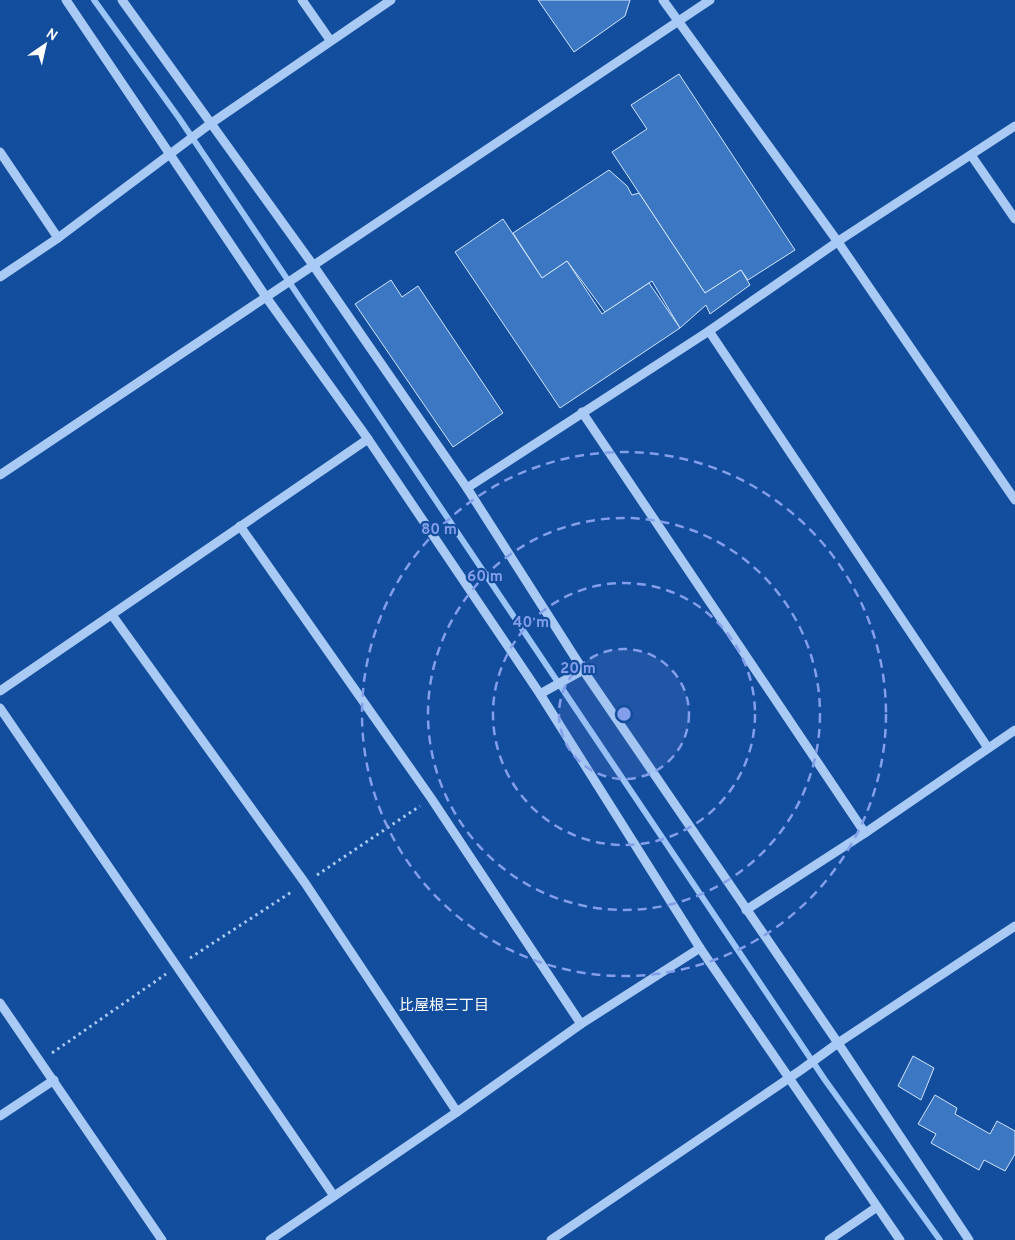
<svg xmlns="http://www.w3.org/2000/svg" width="1015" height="1240" viewBox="0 0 1015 1240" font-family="Overpass,'Noto Sans JP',sans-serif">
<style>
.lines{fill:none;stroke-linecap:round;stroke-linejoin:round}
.stream{stroke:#9bc4f7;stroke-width:6}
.building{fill:#3c77c4;stroke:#d2e5fd}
.path{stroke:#a9caf4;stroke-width:3;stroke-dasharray:2.5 4;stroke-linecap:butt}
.minor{stroke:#a9caf4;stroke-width:9}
.ring{fill:none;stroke:#839eea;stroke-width:2.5;stroke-dasharray:9 6}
.labels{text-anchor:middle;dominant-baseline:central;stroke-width:4.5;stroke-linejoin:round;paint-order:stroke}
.neighbourhood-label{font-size:15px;fill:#fff;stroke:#134d9d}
.centre{fill:#839eea;stroke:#134d9d;stroke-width:2.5}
.ring-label{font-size:15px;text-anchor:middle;font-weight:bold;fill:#839eea;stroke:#134d9d;stroke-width:4.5;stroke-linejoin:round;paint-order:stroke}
</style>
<rect width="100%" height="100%" fill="#134d9d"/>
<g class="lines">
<!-- stream -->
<polyline class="stream" points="94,0 179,118 825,1080 940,1240"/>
</g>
<!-- building -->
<g class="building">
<polygon points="538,0 630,0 625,16 574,52"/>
<polygon points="679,74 795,250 748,280 741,270 705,293 612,152 647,129 631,105"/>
<polygon points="609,170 627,186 632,195 639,193 705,293 741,270 750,285 710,314 706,305 680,328 652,281 605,312 567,261 542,278 513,233"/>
<polygon points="503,219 542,278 567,261 602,314 649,283 680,328 560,408 455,252"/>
<polygon points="391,280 402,297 418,286 503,413 453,447 355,304"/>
<polygon points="913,1056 934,1068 921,1100 898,1086"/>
<polygon points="935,1095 957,1108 955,1114 990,1134 997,1121 1015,1131 1015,1154 1005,1171 984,1160 979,1170 931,1143 936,1134 918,1124"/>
</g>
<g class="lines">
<!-- path -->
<g class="path">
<polyline points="317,875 420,806"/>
<polyline points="190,958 293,891"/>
<polyline points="52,1053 166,974"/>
</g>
<!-- minor -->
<g class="minor">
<polyline points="66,0 266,297 368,439 540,694 700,948 900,1240"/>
<polyline points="122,0 313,265 467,488 583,670 838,1043 969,1240"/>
<polyline points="302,0 330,40"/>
<polyline points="663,0 838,242 1015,500"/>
<polyline points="0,152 58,238"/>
<polyline points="971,155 1015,219"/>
<polyline points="0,277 58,238 210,124 391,0"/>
<polyline points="709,331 988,748"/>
<polyline points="582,412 865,833"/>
<polyline points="0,475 710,0"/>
<polyline points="467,488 709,331 843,238 1015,126"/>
<polyline points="240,526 431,798 581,1024"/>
<polyline points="112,615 305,883 457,1112"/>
<polyline points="0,691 368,439"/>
<polyline points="540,694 583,670"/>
<polyline points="0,708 334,1196"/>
<polyline points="746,910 865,833 1015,730"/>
<polyline points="0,1003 162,1240"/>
<polyline points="0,1116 54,1080"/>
<polyline points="270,1240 457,1112 581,1024 700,948"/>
<polyline points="551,1240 801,1070 838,1043 1015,926"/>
<polyline points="829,1240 877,1207"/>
</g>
</g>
<!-- distance rings -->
<circle cx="624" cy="714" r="65" fill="#839eea" fill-opacity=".12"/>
<g class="ring">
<circle cx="624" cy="714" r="65"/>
<circle cx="624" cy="714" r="131"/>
<circle cx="624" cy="714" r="196"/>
<circle cx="624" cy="714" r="262"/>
</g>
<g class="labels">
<!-- neighbourhood labels -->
<g class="neighbourhood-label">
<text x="444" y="1006">比屋根三丁目</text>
</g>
</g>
<circle cx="624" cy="714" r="8" class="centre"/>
<g class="ring-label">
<text x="439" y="534">80 m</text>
<text x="485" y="581">60 m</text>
<text x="531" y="627">40 m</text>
<text x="578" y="673">20 m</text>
</g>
<!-- north arrow -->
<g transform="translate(45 45) rotate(34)" stroke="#134d9d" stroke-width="4" paint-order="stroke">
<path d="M0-4L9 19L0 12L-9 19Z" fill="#ffffff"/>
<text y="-8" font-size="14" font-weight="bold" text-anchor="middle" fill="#ffffff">N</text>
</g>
</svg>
